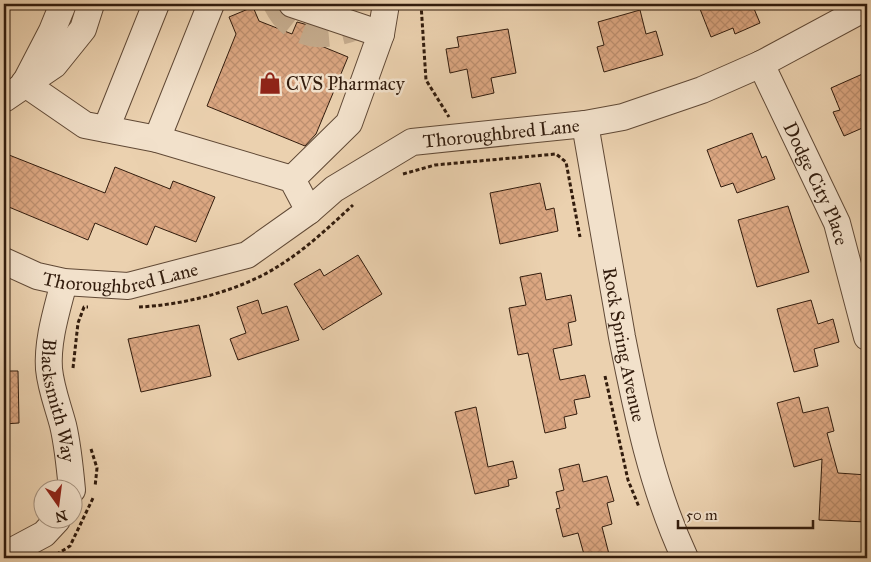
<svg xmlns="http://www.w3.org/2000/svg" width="871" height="562" viewBox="0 0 871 562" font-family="'IM FELL Great Primer',serif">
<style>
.building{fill:url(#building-cross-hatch);stroke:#321c0d}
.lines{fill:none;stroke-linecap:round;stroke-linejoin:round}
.minor-tunnel{stroke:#c6ad8f;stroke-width:26;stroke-dasharray:26 13;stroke-linecap:butt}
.minor-casing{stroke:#604936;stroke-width:28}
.path{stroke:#321c0d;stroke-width:3;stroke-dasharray:4 2.5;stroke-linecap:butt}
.minor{stroke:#f2e1cb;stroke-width:26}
.labels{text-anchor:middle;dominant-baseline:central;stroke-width:5;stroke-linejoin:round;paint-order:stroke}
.poi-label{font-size:19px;fill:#321c0d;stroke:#f2e1cb;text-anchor:start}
.street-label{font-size:19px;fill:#321c0d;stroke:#f2e1cb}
</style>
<defs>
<pattern id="building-cross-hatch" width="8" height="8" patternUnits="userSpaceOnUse" patternTransform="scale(1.25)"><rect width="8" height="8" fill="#dca782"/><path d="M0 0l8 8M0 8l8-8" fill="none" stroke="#bd8f6f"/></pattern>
</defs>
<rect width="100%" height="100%" fill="#ebd1af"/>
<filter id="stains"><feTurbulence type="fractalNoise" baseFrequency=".004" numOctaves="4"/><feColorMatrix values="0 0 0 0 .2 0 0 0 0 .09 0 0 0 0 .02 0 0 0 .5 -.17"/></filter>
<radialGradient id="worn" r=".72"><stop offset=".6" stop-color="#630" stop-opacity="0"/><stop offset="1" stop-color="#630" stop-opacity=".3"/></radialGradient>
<!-- building -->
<g class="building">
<polygon points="698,4 752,4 760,23 735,34 733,28 711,37"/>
<polygon points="253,7 259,21 292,34 297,22 315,27 309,41 348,57 316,134 305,146 207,106 236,34 229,17"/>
<polygon points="640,10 646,34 656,31 663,55 604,72 597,47 604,45 598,22"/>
<polygon points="508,29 516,73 491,78 494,93 472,98 467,69 450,73 446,49 459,47 457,37"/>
<polygon points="867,72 867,126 844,136 833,112 840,110 831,88"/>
<polygon points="752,133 762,158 766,156 775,179 737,193 733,183 721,187 707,150"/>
<polygon points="4,153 105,193 115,167 170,189 173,181 215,197 196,242 155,226 147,245 95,223 88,240 4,205"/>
<polygon points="540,183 546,210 554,208 558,231 500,244 490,193"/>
<polygon points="788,206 809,272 757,287 738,220"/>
<polygon points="358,255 382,294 323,330 294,284 320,269 324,276"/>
<polygon points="541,273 546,300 571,295 576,321 568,323 572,345 553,349 560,380 585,375 590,397 574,400 577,414 564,417 566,428 545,433 528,353 518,355 509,308 526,305 520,277"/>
<polygon points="258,300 262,314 287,306 299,340 238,360 230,339 246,333 237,307"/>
<polygon points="811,300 818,324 833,319 839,342 814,349 818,366 794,372 777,309"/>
<polygon points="199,325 211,376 141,392 128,339"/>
<polygon points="4,371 18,371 19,423 4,424"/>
<polygon points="799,397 803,413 828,407 834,431 827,433 838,473 867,475 867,522 819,520 822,459 794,467 777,403"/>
<polygon points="476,407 488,467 513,461 517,478 508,480 509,486 475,494 455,412"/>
<polygon points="579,464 583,482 607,476 614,501 607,503 612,524 602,527 610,558 585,558 578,533 563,537 556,509 560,508 556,492 564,490 559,469"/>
</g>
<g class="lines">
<!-- minor-tunnel -->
<path class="minor-tunnel" d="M276,4C294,40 326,39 359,26"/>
<defs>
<g id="minor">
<polyline points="381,34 386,4"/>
<path id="s1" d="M761,64L837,223L867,337"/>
<polyline points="24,83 85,125 157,139 292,179 309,211"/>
<polyline points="25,83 52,31 63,4"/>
<polyline points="4,99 54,65 83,29 91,4"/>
<path id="s2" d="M585,124C597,195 609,266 622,337C637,413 652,487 685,558"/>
<polyline points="106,129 156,4"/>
<polyline points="157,139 211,4"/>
<polyline points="292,179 349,123 381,34 292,4"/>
<path id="s3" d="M4,261L37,276L64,282L128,286L247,255L309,211L334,189L412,142L585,124L623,117L702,90L761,64L867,7"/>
<path id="s4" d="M64,282C57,310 47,340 49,369C51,389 58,406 63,425C68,446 70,468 72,490"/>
<polyline points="14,550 44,534 57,520"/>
</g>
</defs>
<!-- minor casing -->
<use href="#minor" class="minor-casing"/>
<!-- path -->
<g class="path">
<polyline points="421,4 426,80 449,117"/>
<polyline points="403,174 435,165 556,154 566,162 580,237"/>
<path d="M139,307C183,305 239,291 277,267C305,250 329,227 353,205"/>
<polyline points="73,368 78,323 84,307 88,307"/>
<polyline points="605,376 628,480 639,507"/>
<polyline points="91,449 97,468 95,487"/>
<polyline points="51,558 70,546 94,496"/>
</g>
<!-- minor -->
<use href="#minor" class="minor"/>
</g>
<!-- icons -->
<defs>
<symbol id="shop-bare" viewBox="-9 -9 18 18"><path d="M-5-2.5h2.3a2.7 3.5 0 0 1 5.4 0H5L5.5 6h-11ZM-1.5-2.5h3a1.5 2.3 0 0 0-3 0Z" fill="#8f2418" stroke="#f2e1cb" stroke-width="2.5" paint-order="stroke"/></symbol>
</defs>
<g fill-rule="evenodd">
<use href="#shop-bare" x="254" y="67" width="32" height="32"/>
</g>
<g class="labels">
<!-- poi labels -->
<g class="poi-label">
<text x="286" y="83">CVS Pharmacy</text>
</g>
<!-- street labels -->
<g class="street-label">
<text stroke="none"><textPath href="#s3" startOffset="541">Thoroughbred Lane</textPath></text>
<text stroke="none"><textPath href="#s1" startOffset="132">Dodge City Place</textPath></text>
<text stroke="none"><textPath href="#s3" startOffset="121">Thoroughbred Lane</textPath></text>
<text stroke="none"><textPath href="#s2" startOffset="224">Rock Spring Avenue</textPath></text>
<text stroke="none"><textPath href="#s4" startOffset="121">Blacksmith Way</textPath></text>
</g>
</g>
<!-- margin -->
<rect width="871" height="562" fill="none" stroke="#ebd1af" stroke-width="20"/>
<rect x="5" y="5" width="861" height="552" fill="none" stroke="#321c0d" stroke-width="2.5"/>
<rect x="10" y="10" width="851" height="542" fill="none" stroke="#321c0d"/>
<!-- north arrow -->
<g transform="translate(58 504) rotate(166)"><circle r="24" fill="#f2e1cb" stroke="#a5927f"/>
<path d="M0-4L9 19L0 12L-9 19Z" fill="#8f2418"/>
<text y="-8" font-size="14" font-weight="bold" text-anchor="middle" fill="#321c0d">N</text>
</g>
<!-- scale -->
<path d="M678 520v8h135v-8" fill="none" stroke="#321c0d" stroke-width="2.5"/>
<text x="686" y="520" font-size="15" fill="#321c0d" stroke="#f2e1cb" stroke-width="4" paint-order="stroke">50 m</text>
<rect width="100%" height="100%" filter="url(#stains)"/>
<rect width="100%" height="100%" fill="url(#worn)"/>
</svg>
